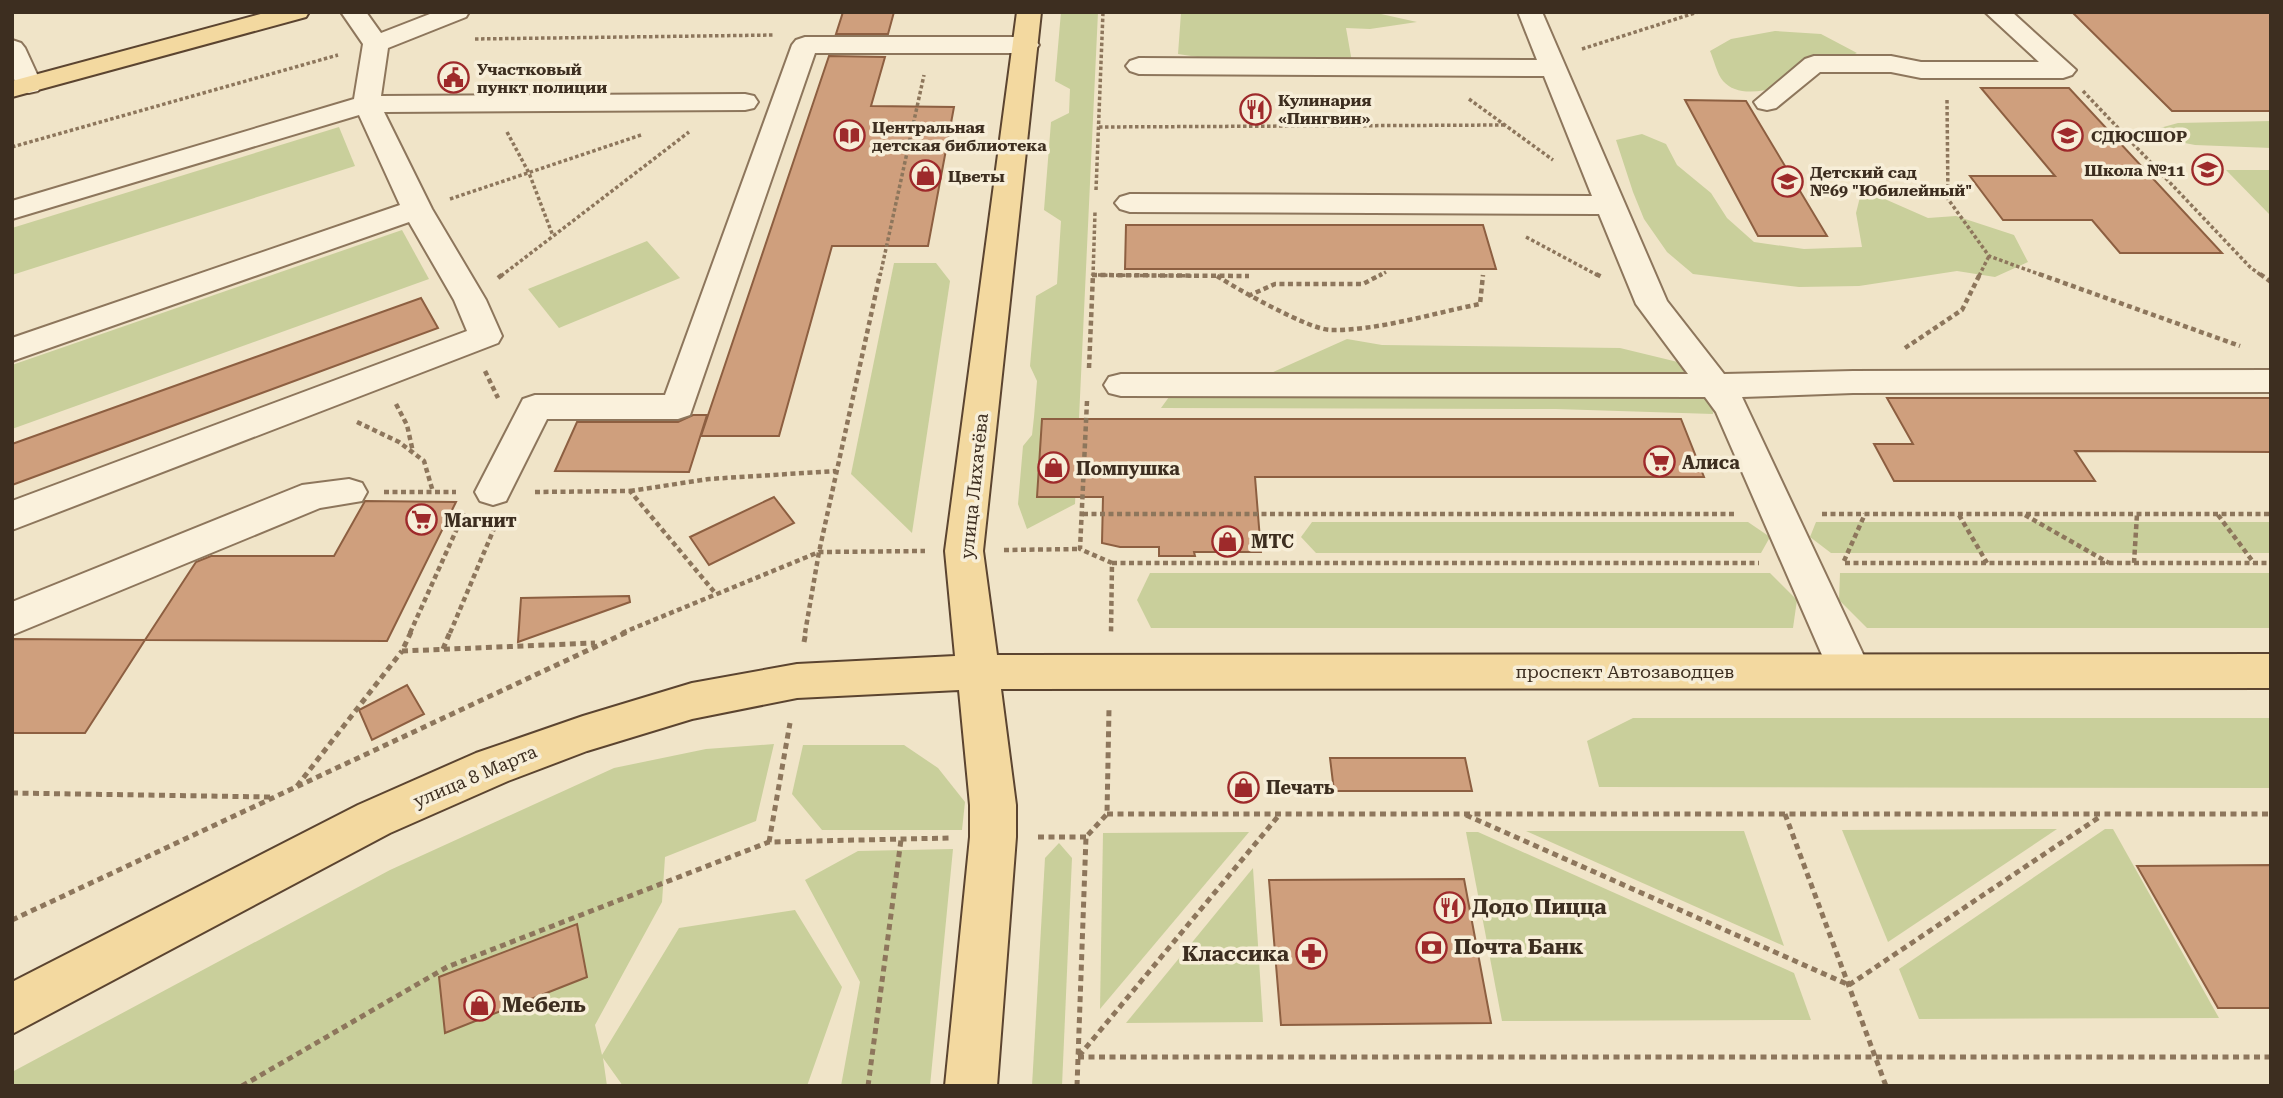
<svg xmlns="http://www.w3.org/2000/svg" width="2283" height="1098" viewBox="0 0 2283 1098" font-family="'Roboto Serif',serif">
<style>
.green{fill:#c9cf9b}
.building{fill:#cf9f7d;stroke:#8d5f41;stroke-width:2}
.lines{fill:none;stroke-linecap:round;stroke-linejoin:round}
.minor-casing{stroke:#8d765c;stroke-width:4}
.major-casing{stroke:#5b4430;stroke-width:4}
.path-far2{stroke:#8d765c;stroke-width:3.5;stroke-dasharray:3.5 2.5;stroke-linecap:butt}
.path-far1{stroke:#8d765c;stroke-width:4.5;stroke-dasharray:5 3.5;stroke-linecap:butt}
.path{stroke:#8d765c;stroke-width:5;stroke-dasharray:6 4.5;stroke-linecap:butt}
.minor{fill:#faf1dc;fill-rule:evenodd}
.major{fill:#f3d9a0;fill-rule:evenodd}
.labels{text-anchor:middle;dominant-baseline:central;stroke-width:7;stroke-linejoin:round;paint-order:stroke}
.far-poi-label{font-size:16px;font-weight:bold;fill:#3d2e20;stroke:#f7eed8;text-anchor:start}
.poi-label{font-size:18px;font-weight:bold;fill:#3d2e20;stroke:#f7eed8;text-anchor:start}
.street-label{font-size:18px;fill:#3d2e20;stroke:#f7eed8}
.near-poi-label{font-size:21px;font-weight:bold;fill:#3d2e20;stroke:#f7eed8;text-anchor:start}
</style>
<rect width="100%" height="100%" fill="#f0e4c8"/>
<!-- green -->
<g class="green">
<polygon points="1061,12 1098,12 1075,504 1027,529 1018,504 1023,446 1032,435 1034,417 1037,381 1030,366 1036,296 1057,284 1061,221 1044,210 1051,122 1069,113 1070,89 1055,81"/>
<polygon points="1372,12 1417,22 1370,29 1346,28 1352,62 1204,61 1204,58 1178,54 1181,13"/>
<path d="M1775,31L1821,34L1857,53C1828,66 1750,112 1723,81C1717,74 1714,60 1710,51L1731,39Z"/>
<polygon points="2271,121 2271,148 2195,145 2138,134 2178,123"/>
<polygon points="339,127 355,166 12,275 12,228"/>
<polygon points="1642,134 1666,144 1677,165 1711,193 1727,218 1754,242 1804,249 1862,247 1856,213 1862,189 1928,218 1956,216 2014,235 2028,262 1995,277 1957,271 1859,286 1799,287 1693,274 1667,252 1644,219 1633,192 1616,140"/>
<polygon points="2226,170 2271,170 2271,216"/>
<polygon points="402,230 429,279 12,429 12,365"/>
<polygon points="647,241 680,278 559,328 528,289"/>
<polygon points="894,263 936,263 950,281 912,533 851,474"/>
<polygon points="1347,339 1382,345 1620,348 1686,364 1712,400 1713,414 1556,409 1161,408 1185,375 1271,373"/>
<polygon points="1312,522 1748,522 1770,537 1761,553 1316,553 1301,537"/>
<polygon points="1816,522 2271,522 2271,553 1831,553 1810,537"/>
<polygon points="1150,573 1770,573 1797,600 1793,628 1151,628 1137,600"/>
<polygon points="1840,573 2271,573 2271,628 1867,628 1839,600"/>
<polygon points="1633,718 2271,718 2271,788 1599,787 1587,741"/>
<polygon points="774,744 756,821 665,857 662,902 595,1025 602,1055 679,928 795,910 842,987 807,1086 623,1086 603,1058 607,1086 12,1086 12,1072 390,870 614,768 706,749"/>
<polygon points="803,745 904,745 938,768 965,802 962,830 822,830 792,794"/>
<polygon points="2057,829 1888,942 1842,830"/>
<polygon points="2105,829 2113,829 2219,1018 1919,1019 1899,969"/>
<polygon points="1526,831 1744,831 1784,946"/>
<polygon points="1249,832 1100,1009 1103,833"/>
<polygon points="1466,832 1478,832 1794,973 1811,1020 1502,1021"/>
<polygon points="1059,843 1072,858 1062,1086 1032,1086 1045,858"/>
<polygon points="953,849 930,1086 841,1086 860,982 805,880 858,851"/>
<polygon points="1253,868 1263,1022 1126,1023"/>
</g>
<!-- building -->
<g class="building">
<polygon points="843,12 894,12 888,34 836,34"/>
<polygon points="2072,12 2271,12 2271,111 2172,111"/>
<polygon points="829,56 885,57 871,106 954,107 928,246 832,246 779,436 701,436"/>
<polygon points="1981,88 2069,88 2222,253 2120,253 2092,220 2003,220 1970,176 2055,176"/>
<polygon points="1685,100 1746,101 1827,236 1758,236"/>
<polygon points="1126,225 1483,225 1496,269 1125,269"/>
<polygon points="421,298 438,328 12,485 12,444"/>
<polygon points="1887,398 2271,398 2271,452 2075,451 2095,481 1894,481 1874,444 1913,444"/>
<polygon points="693,415 707,415 689,472 555,471 577,422 678,422"/>
<polygon points="1042,419 1681,419 1704,477 1255,477 1261,552 1194,552 1195,556 1159,556 1159,547 1120,547 1102,543 1103,497 1037,497"/>
<polygon points="774,497 794,523 709,565 690,537"/>
<polygon points="365,501 456,502 387,641 145,640 196,562 211,556 334,556"/>
<polygon points="629,596 630,602 518,642 521,598"/>
<polygon points="12,639 145,640 85,733 12,733"/>
<polygon points="407,685 424,714 372,740 359,710"/>
<polygon points="1330,758 1465,758 1472,791 1334,791"/>
<polygon points="2271,865 2271,1008 2218,1008 2137,866"/>
<polygon points="1464,879 1491,1023 1281,1025 1269,880"/>
<polygon points="577,924 587,977 445,1033 439,977"/>
</g>
<g class="lines">
<defs>
<g id="minor">
<polygon points="341,12 366,12 381,33 435,12 469,12 466,17 388,48 381,96 745,94 754,96 758,102 754,108 745,110 384,112 432,209 486,300 502,336 498,343 12,530 12,501 467,331 454,300 409,222 12,361 12,338 400,205 359,115 12,219 12,201 354,99 363,44"/>
<polygon points="1518,12 1542,12 1667,301 1724,374 1853,371 2271,370 2271,392 1853,393 1742,397 1871,671 1865,683 1850,688 1835,683 1829,671 1716,412 1705,397 1121,396 1109,393 1104,385 1109,377 1121,374 1688,374 1636,304 1599,214 1130,212 1120,209 1115,203 1120,197 1130,194 1592,196 1544,76 1139,74 1130,71 1126,66 1130,61 1139,58 1537,60"/>
<polygon points="1985,12 2012,12 2076,70 2072,75 2063,78 1921,78 1891,72 1820,72 1776,108 1767,110 1758,108 1754,102 1805,59 1814,56 1891,56 1921,62 2039,62"/>
<polygon points="805,37 1026,37 1035,40 1039,45 1035,50 1026,53 815,53 690,415 678,419 547,419 506,501 493,505 480,501 475,492 523,399 535,395 665,395 792,45 796,40"/>
<path d="M12,40L21,43L25,48L42,85L38,91L29,93L20,91C9,76 12,58 12,40Z"/>
<polygon points="349,479 362,483 367,492 362,501 320,508 12,635 12,602 302,485"/>
</g>
<g id="major">
<polygon points="268,12 309,12 306,17 12,97 12,81"/>
<polygon points="1017,12 1041,12 983,551 997,655 2271,654 2271,688 1001,689 1016,805 1016,837 997,1086 945,1086 970,837 970,805 959,690 797,698 692,719 587,751 508,781 390,833 12,1034 12,982 358,805 476,753 583,716 692,683 797,664 955,656 945,551"/>
</g>
</defs>
<!-- minor casing -->
<use href="#minor" class="minor-casing"/>
<!-- major casing -->
<use href="#major" class="major-casing"/>
<!-- path-far2 -->
<g class="path-far2">
<polyline points="475,39 774,35"/>
<polyline points="1582,49 1698,12"/>
<polyline points="2083,91 2250,267 2262,276"/>
<polyline points="1469,99 1553,160"/>
<polyline points="1947,100 1948,199 1989,256 2044,276"/>
<polyline points="1099,127 1504,125"/>
<polyline points="507,132 529,173 553,236"/>
<polyline points="12,147 338,55"/>
<polyline points="1096,190 1103,12"/>
<polyline points="450,199 641,135"/>
<polyline points="1526,237 1599,276"/>
<polyline points="1092,275 1199,276"/>
<polyline points="501,276 689,132"/>
<polyline points="880,276 924,75"/>
<polyline points="1093,276 1095,212"/>
<polyline points="1379,276 1386,272"/>
<polyline points="1979,276 1989,256"/>
</g>
<!-- path-far1 -->
<g class="path-far1">
<polyline points="1596,274 1602,277"/>
<polyline points="2039,274 2240,346"/>
<polyline points="2260,274 2271,282"/>
<polyline points="1092,275 1249,276"/>
<path d="M1217,276C1237,289 1308,329 1330,330C1377,331 1434,313 1480,304L1483,275"/>
<polyline points="498,278 503,274"/>
<polyline points="1248,296 1275,284 1363,284 1382,274"/>
<polyline points="1905,348 1962,310 1980,274"/>
<polyline points="1089,368 1093,274"/>
<polyline points="485,371 498,398"/>
<polyline points="1087,401 1080,549 1112,563 1111,633"/>
<polyline points="396,404 407,425 413,452"/>
<polyline points="357,422 399,442 424,461 433,492"/>
<polyline points="630,491 709,479 836,471"/>
<polyline points="384,492 456,492"/>
<polyline points="535,492 630,491 716,594"/>
<polyline points="1083,514 1736,514"/>
<polyline points="1822,514 2271,514"/>
<polyline points="1959,515 1987,563"/>
<polyline points="2025,515 2109,563"/>
<polyline points="2218,515 2254,563"/>
<polyline points="1004,550 1080,549"/>
<polyline points="1844,561 1865,514"/>
<polyline points="1112,563 1759,563"/>
<polyline points="1845,563 2271,563"/>
<polyline points="2134,563 2137,514"/>
<polyline points="410,633 464,513"/>
<polyline points="450,633 496,524"/>
<polyline points="622,633 819,552 925,551"/>
<polyline points="805,633 819,552 880,274"/>
</g>
<!-- path -->
<g class="path">
<polyline points="411,632 402,651 595,643"/>
<polyline points="804,642 806,632"/>
<polyline points="443,649 450,632"/>
<polyline points="297,786 402,651"/>
<polyline points="12,793 272,797"/>
<polyline points="1107,814 2271,814"/>
<polyline points="1785,814 1886,1086"/>
<polyline points="1466,815 1849,985"/>
<polyline points="1038,837 1086,837"/>
<polyline points="769,842 790,723"/>
<polyline points="12,920 627,632"/>
<polyline points="1849,985 2101,816"/>
<polyline points="1079,1056 1280,814"/>
<polyline points="1078,1057 2271,1057"/>
<polyline points="242,1086 447,967 769,842 949,838"/>
<polyline points="868,1086 901,840"/>
<polyline points="1077,1086 1086,837 1107,814 1109,709"/>
</g>
<!-- minor -->
<use href="#minor" class="minor"/>
<!-- major -->
<use href="#major" class="major"/>
</g>
<!-- icons -->
<defs>
<symbol id="civic-ring" viewBox="-11 -11 22 22"><circle r="9.5" fill="#f7eed8" stroke="#9e2a2b" stroke-width="1.5"/><path d="M-.6-6.5H3V-4.5H.6V-3L4-1V1h2V6H-6V1h2V-1L-.6-3ZM-1.2 2.5V6h2.4V2.5Z" fill="#9e2a2b"/></symbol>
<symbol id="restaurant-ring" viewBox="-11 -11 22 22"><circle r="9.5" fill="#f7eed8" stroke="#9e2a2b" stroke-width="1.5"/><path d="M-5-6h1v4h1v-4h1v4h1v-4h1v5L-1.5 .5V6h-2V.5L-5-1ZM5-6V6H3V1.5H1.5Q1.5-4 5-6Z" fill="#9e2a2b"/></symbol>
<symbol id="library-ring" viewBox="-11 -11 22 22"><circle r="9.5" fill="#f7eed8" stroke="#9e2a2b" stroke-width="1.5"/><path d="M-6-4Q-3-5.5-.7-3.5V5Q-3 3-6 4ZM6-4Q3-5.5 .7-3.5V5Q3 3 6 4Z" fill="#9e2a2b"/></symbol>
<symbol id="school-ring" viewBox="-11 -11 22 22"><circle r="9.5" fill="#f7eed8" stroke="#9e2a2b" stroke-width="1.5"/><path d="M0-5L7-2L0 1L-7-2ZM-4 1L0 2.5L4 1V4Q0 6-4 4Z" fill="#9e2a2b"/></symbol>
<symbol id="shop-ring" viewBox="-11 -11 22 22"><circle r="9.5" fill="#f7eed8" stroke="#9e2a2b" stroke-width="1.5"/><path d="M-5-2.5h2.3a2.7 3.5 0 0 1 5.4 0H5L5.5 6h-11ZM-1.5-2.5h3a1.5 2.3 0 0 0-3 0Z" fill="#9e2a2b"/></symbol>
<symbol id="supermarket-ring" viewBox="-11 -11 22 22"><circle r="9.5" fill="#f7eed8" stroke="#9e2a2b" stroke-width="1.5"/><path d="M-6-5.5h2.5l.6 2H6L4.5 2H-2.5L-4.4-4H-6ZM-1.5 3.2a1.3 1.3 0 1 0 .1 0ZM3 3.2a1.3 1.3 0 1 0 .1 0Z" fill="#9e2a2b"/></symbol>
<symbol id="bank-ring" viewBox="-11 -11 22 22"><circle r="9.5" fill="#f7eed8" stroke="#9e2a2b" stroke-width="1.5"/><path d="M-6-4H6V4H-6ZM0-2.3a2.3 2.3 0 1 0 0 4.6a2.3 2.3 0 1 0 0-4.6Z" fill="#9e2a2b"/></symbol>
<symbol id="pharmacy-ring" viewBox="-11 -11 22 22"><circle r="9.5" fill="#f7eed8" stroke="#9e2a2b" stroke-width="1.5"/><path d="M-2-6h4v4h4v4h-4v4h-4v-4h-4v-4h4Z" fill="#9e2a2b"/></symbol>
</defs>
<g fill-rule="evenodd">
<use href="#civic-ring" x="436" y="60" width="35" height="35"/>
<use href="#restaurant-ring" x="1238" y="92" width="35" height="35"/>
<use href="#library-ring" x="832" y="118" width="35" height="35"/>
<use href="#school-ring" x="2050" y="118" width="35" height="35"/>
<use href="#school-ring" x="2190" y="152" width="35" height="35"/>
<use href="#shop-ring" x="908" y="158" width="35" height="35"/>
<use href="#school-ring" x="1770" y="164" width="35" height="35"/>
<use href="#supermarket-ring" x="1642" y="444" width="35" height="35"/>
<use href="#shop-ring" x="1036" y="450" width="35" height="35"/>
<use href="#supermarket-ring" x="404" y="502" width="35" height="35"/>
<use href="#shop-ring" x="1210" y="524" width="35" height="35"/>
<use href="#shop-ring" x="1226" y="770" width="35" height="35"/>
<use href="#restaurant-ring" x="1432" y="890" width="35" height="35"/>
<use href="#bank-ring" x="1414" y="930" width="35" height="35"/>
<use href="#pharmacy-ring" x="1294" y="936" width="35" height="35"/>
<use href="#shop-ring" x="462" y="988" width="35" height="35"/>
</g>
<g class="labels">
<!-- far-poi labels -->
<g class="far-poi-label">
<text x="477" y="69">Участковый<tspan x="477" dy="18">пункт полиции</tspan></text>
<text x="1278" y="100">Кулинария<tspan x="1278" dy="18">«Пингвин»</tspan></text>
<text x="872" y="127">Центральная<tspan x="872" dy="18">детская библиотека</tspan></text>
<text x="2091" y="136">СДЮСШОР</text>
<text x="2185" y="170" text-anchor="end">Школа №11</text>
<text x="1810" y="172">Детский сад<tspan x="1810" dy="18">№69 "Юбилейный"</tspan></text>
<text x="948" y="176">Цветы</text>
</g>
<!-- poi labels -->
<g class="poi-label">
<text x="1682" y="462">Алиса</text>
<text x="1076" y="468">Помпушка</text>
<text x="444" y="520">Магнит</text>
<text x="1251" y="541">МТС</text>
<text x="1266" y="787">Печать</text>
</g>
<!-- street labels -->
<g class="street-label">
<text transform="translate(974 486) rotate(-84)">улица Лихачёва</text>
<text x="1625" y="671">проспект Автозаводцев</text>
<text transform="translate(475 776) rotate(-23)">улица 8 Марта</text>
</g>
<!-- near-poi labels -->
<g class="near-poi-label">
<text x="1472" y="907">Додо Пицца</text>
<text x="1454" y="947">Почта Банк</text>
<text x="1289" y="954" text-anchor="end">Классика</text>
<text x="502" y="1005">Мебель</text>
</g>
</g>
<!-- border -->
<rect width="2283" height="1098" fill="none" stroke="#3d2e20" stroke-width="28"/>
</svg>
